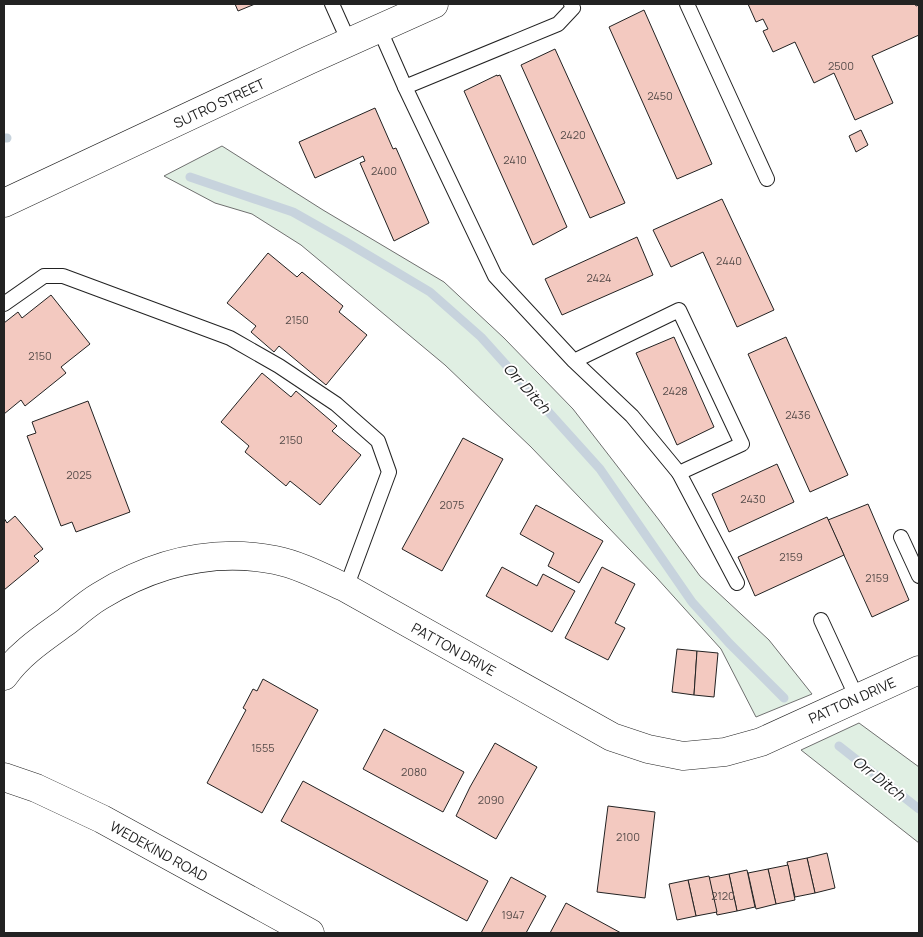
<svg xmlns="http://www.w3.org/2000/svg" width="923" height="937" viewBox="0 0 923 937" font-family="Manrope,sans-serif">
<style>
.green{fill:#e0efe3;stroke:#6f6f6f}
.lines{fill:none;stroke-linecap:round;stroke-linejoin:round}
.stream{stroke:#c7d3dd;stroke-width:9}
.building{fill:#f3c9c0;stroke:#222}
.service-casing{stroke:#222;stroke-width:16}
.minor-casing{stroke:#222;stroke-width:29}
.tertiary-casing{stroke:#222;stroke-width:29}
.secondary-casing{stroke:#222;stroke-width:29}
.service{stroke:#fff;stroke-width:14}
.minor{stroke:#fff;stroke-width:28}
.tertiary{stroke:#fff;stroke-width:28}
.secondary{stroke:#fff;stroke-width:28}
.labels{text-anchor:middle;dominant-baseline:central;stroke-width:4;stroke-linejoin:round;paint-order:stroke}
.number-label{font-size:11px;fill:#564c4a}
.street-label{font-size:14px;fill:#222;stroke:#fff}
.water-label{font-size:15px;font-style:italic;fill:#222;stroke:#fff}
</style>
<rect width="100%" height="100%" fill="#fff"/>
<!-- green -->
<g class="green">
<polygon points="222,146 323,210 444,282 504,338 573,409 659,520 700,576 769,640 812,694 756,717 721,649 656,577 531,447 445,365 301,245 252,214 215,203 164,176"/>
<polygon points="859,723 919,767 919,843 801,750"/>
</g>
<g class="lines">
<!-- stream -->
<g class="stream">
<polyline points="4,138 7,138"/>
<polyline points="190,177 293,212 346,242 430,292 481,337 600,469 692,602 729,643 784,698"/>
<polyline points="839,746 919,809"/>
</g>
</g>
<!-- building -->
<g class="building">
<polygon points="235,4 255,4 238,11"/>
<polygon points="748,4 915,4 916,6 919,5 919,35 872,56 893,103 855,120 834,73 814,83 795,42 773,52 763,31 768,29 763,19 756,22"/>
<polygon points="644,10 712,164 677,179 609,27"/>
<polygon points="555,49 625,203 590,218 521,65"/>
<polygon points="497,75 497,76 500,75 567,227 533,245 464,91"/>
<polygon points="375,108 393,149 396,148 429,223 394,241 360,163 365,161 363,156 315,178 299,142"/>
<polygon points="861,130 868,145 856,152 849,136"/>
<polygon points="722,199 774,310 737,327 703,252 671,267 653,230"/>
<polygon points="637,237 653,275 562,315 545,279"/>
<polygon points="268,253 297,277 302,272 343,306 339,312 367,335 326,385 279,346 274,352 251,332 256,326 227,303"/>
<polygon points="51,295 90,344 61,367 66,373 25,406 21,400 4,414 4,323 18,312 22,318"/>
<polygon points="674,337 714,427 677,445 636,353"/>
<polygon points="786,337 848,475 810,492 748,354"/>
<polygon points="262,373 291,397 296,391 337,426 332,431 361,455 320,505 290,481 286,486 245,452 249,446 221,422"/>
<polygon points="88,401 130,512 76,532 72,522 61,526 27,436 36,433 32,422"/>
<polygon points="463,438 503,459 442,571 402,549"/>
<polygon points="777,464 794,502 729,532 712,494"/>
<polygon points="868,504 909,600 872,617 828,520"/>
<polygon points="536,505 603,541 579,583 548,566 554,553 520,534"/>
<polygon points="15,516 43,549 34,556 39,561 4,590 4,518 7,523"/>
<polygon points="827,517 844,555 755,596 738,557"/>
<polygon points="502,567 537,586 543,574 575,591 552,632 486,596"/>
<polygon points="602,567 635,584 615,623 625,628 608,660 565,638"/>
<polygon points="677,649 697,651 694,695 672,692"/>
<polygon points="697,651 718,653 714,697 694,695"/>
<polygon points="263,679 318,710 262,813 207,783 246,710 243,708 253,689 257,691"/>
<polygon points="384,729 464,772 443,812 363,769"/>
<polygon points="495,743 537,767 496,839 456,816 470,787"/>
<polygon points="303,781 488,881 467,921 281,821"/>
<polygon points="608,806 655,812 645,898 597,892"/>
<polygon points="827,853 835,888 815,893 807,858"/>
<polygon points="807,858 815,893 795,897 787,862"/>
<polygon points="788,865 795,900 776,904 768,869"/>
<polygon points="768,869 776,904 756,909 748,873"/>
<polygon points="747,870 755,907 737,911 729,874"/>
<polygon points="729,874 737,911 717,915 709,878"/>
<polygon points="709,876 717,912 696,916 688,880"/>
<polygon points="511,877 546,896 526,933 481,933"/>
<polygon points="688,880 696,916 677,920 669,884"/>
<polygon points="566,903 621,933 550,933"/>
</g>
<g class="lines">
<defs>
<g id="service">
<polyline points="332,4 349,42"/>
<polyline points="687,4 767,179"/>
<polyline points="379,28 405,87 558,24 573,8 571,4"/>
<polyline points="405,87 495,276 574,361 632,416 679,473 742,444 679,310 574,361"/>
<polyline points="4,304 44,276 63,276 230,338 279,366 336,404 378,441 389,472 346,588"/>
<polyline points="679,473 737,583"/>
<polyline points="901,537 919,576"/>
<polyline points="821,620 857,698"/>
</g>
<path id="minor" d="M4,676C20,653 45,637 67,621C78,612 88,603 100,596C154,563 213,548 275,560C300,565 324,578 346,588L612,737L648,749L683,756L725,752L761,742L919,670"/>
<polyline id="tertiary" points="4,777 36,788 102,819 310,933"/>
<polyline id="secondary" points="4,203 309,60 434,4"/>
</defs>
<!-- service casing -->
<use href="#service" class="service-casing"/>
<!-- minor casing -->
<use href="#minor" class="minor-casing"/>
<!-- tertiary casing -->
<use href="#tertiary" class="tertiary-casing"/>
<!-- secondary casing -->
<use href="#secondary" class="secondary-casing"/>
<!-- service -->
<use href="#service" class="service"/>
<!-- minor -->
<use href="#minor" class="minor"/>
<!-- tertiary -->
<use href="#tertiary" class="tertiary"/>
<!-- secondary -->
<use href="#secondary" class="secondary"/>
</g>
<g class="labels">
<!-- number labels -->
<g class="number-label">
<text x="841" y="65">2500</text>
<text x="660" y="95">2450</text>
<text x="573" y="134">2420</text>
<text x="515" y="159">2410</text>
<text x="384" y="170">2400</text>
<text x="729" y="260">2440</text>
<text x="599" y="277">2424</text>
<text x="297" y="319">2150</text>
<text x="40" y="355">2150</text>
<text x="675" y="390">2428</text>
<text x="798" y="414">2436</text>
<text x="291" y="439">2150</text>
<text x="79" y="474">2025</text>
<text x="753" y="498">2430</text>
<text x="452" y="504">2075</text>
<text x="791" y="556">2159</text>
<text x="877" y="577">2159</text>
<text x="263" y="747">1555</text>
<text x="414" y="771">2080</text>
<text x="491" y="799">2090</text>
<text x="628" y="836">2100</text>
<text x="723" y="895">2120</text>
<text x="513" y="914">1947</text>
</g>
<!-- street labels -->
<g class="street-label">
<text transform="translate(219 103) rotate(-25)">SUTRO STREET</text>
<text transform="translate(454 649) rotate(29)">PATTON DRIVE</text>
<text transform="translate(852 700) rotate(-24)">PATTON DRIVE</text>
<text transform="translate(159 851) rotate(29)">WEDEKIND ROAD</text>
</g>
<!-- water labels -->
<g class="water-label">
<text transform="translate(527 388) rotate(48)">Orr Ditch</text>
<text transform="translate(879 778) rotate(38)">Orr Ditch</text>
</g>
</g>
<!-- border -->
<rect width="923" height="937" fill="none" stroke="#222222" stroke-width="10"/>
</svg>
